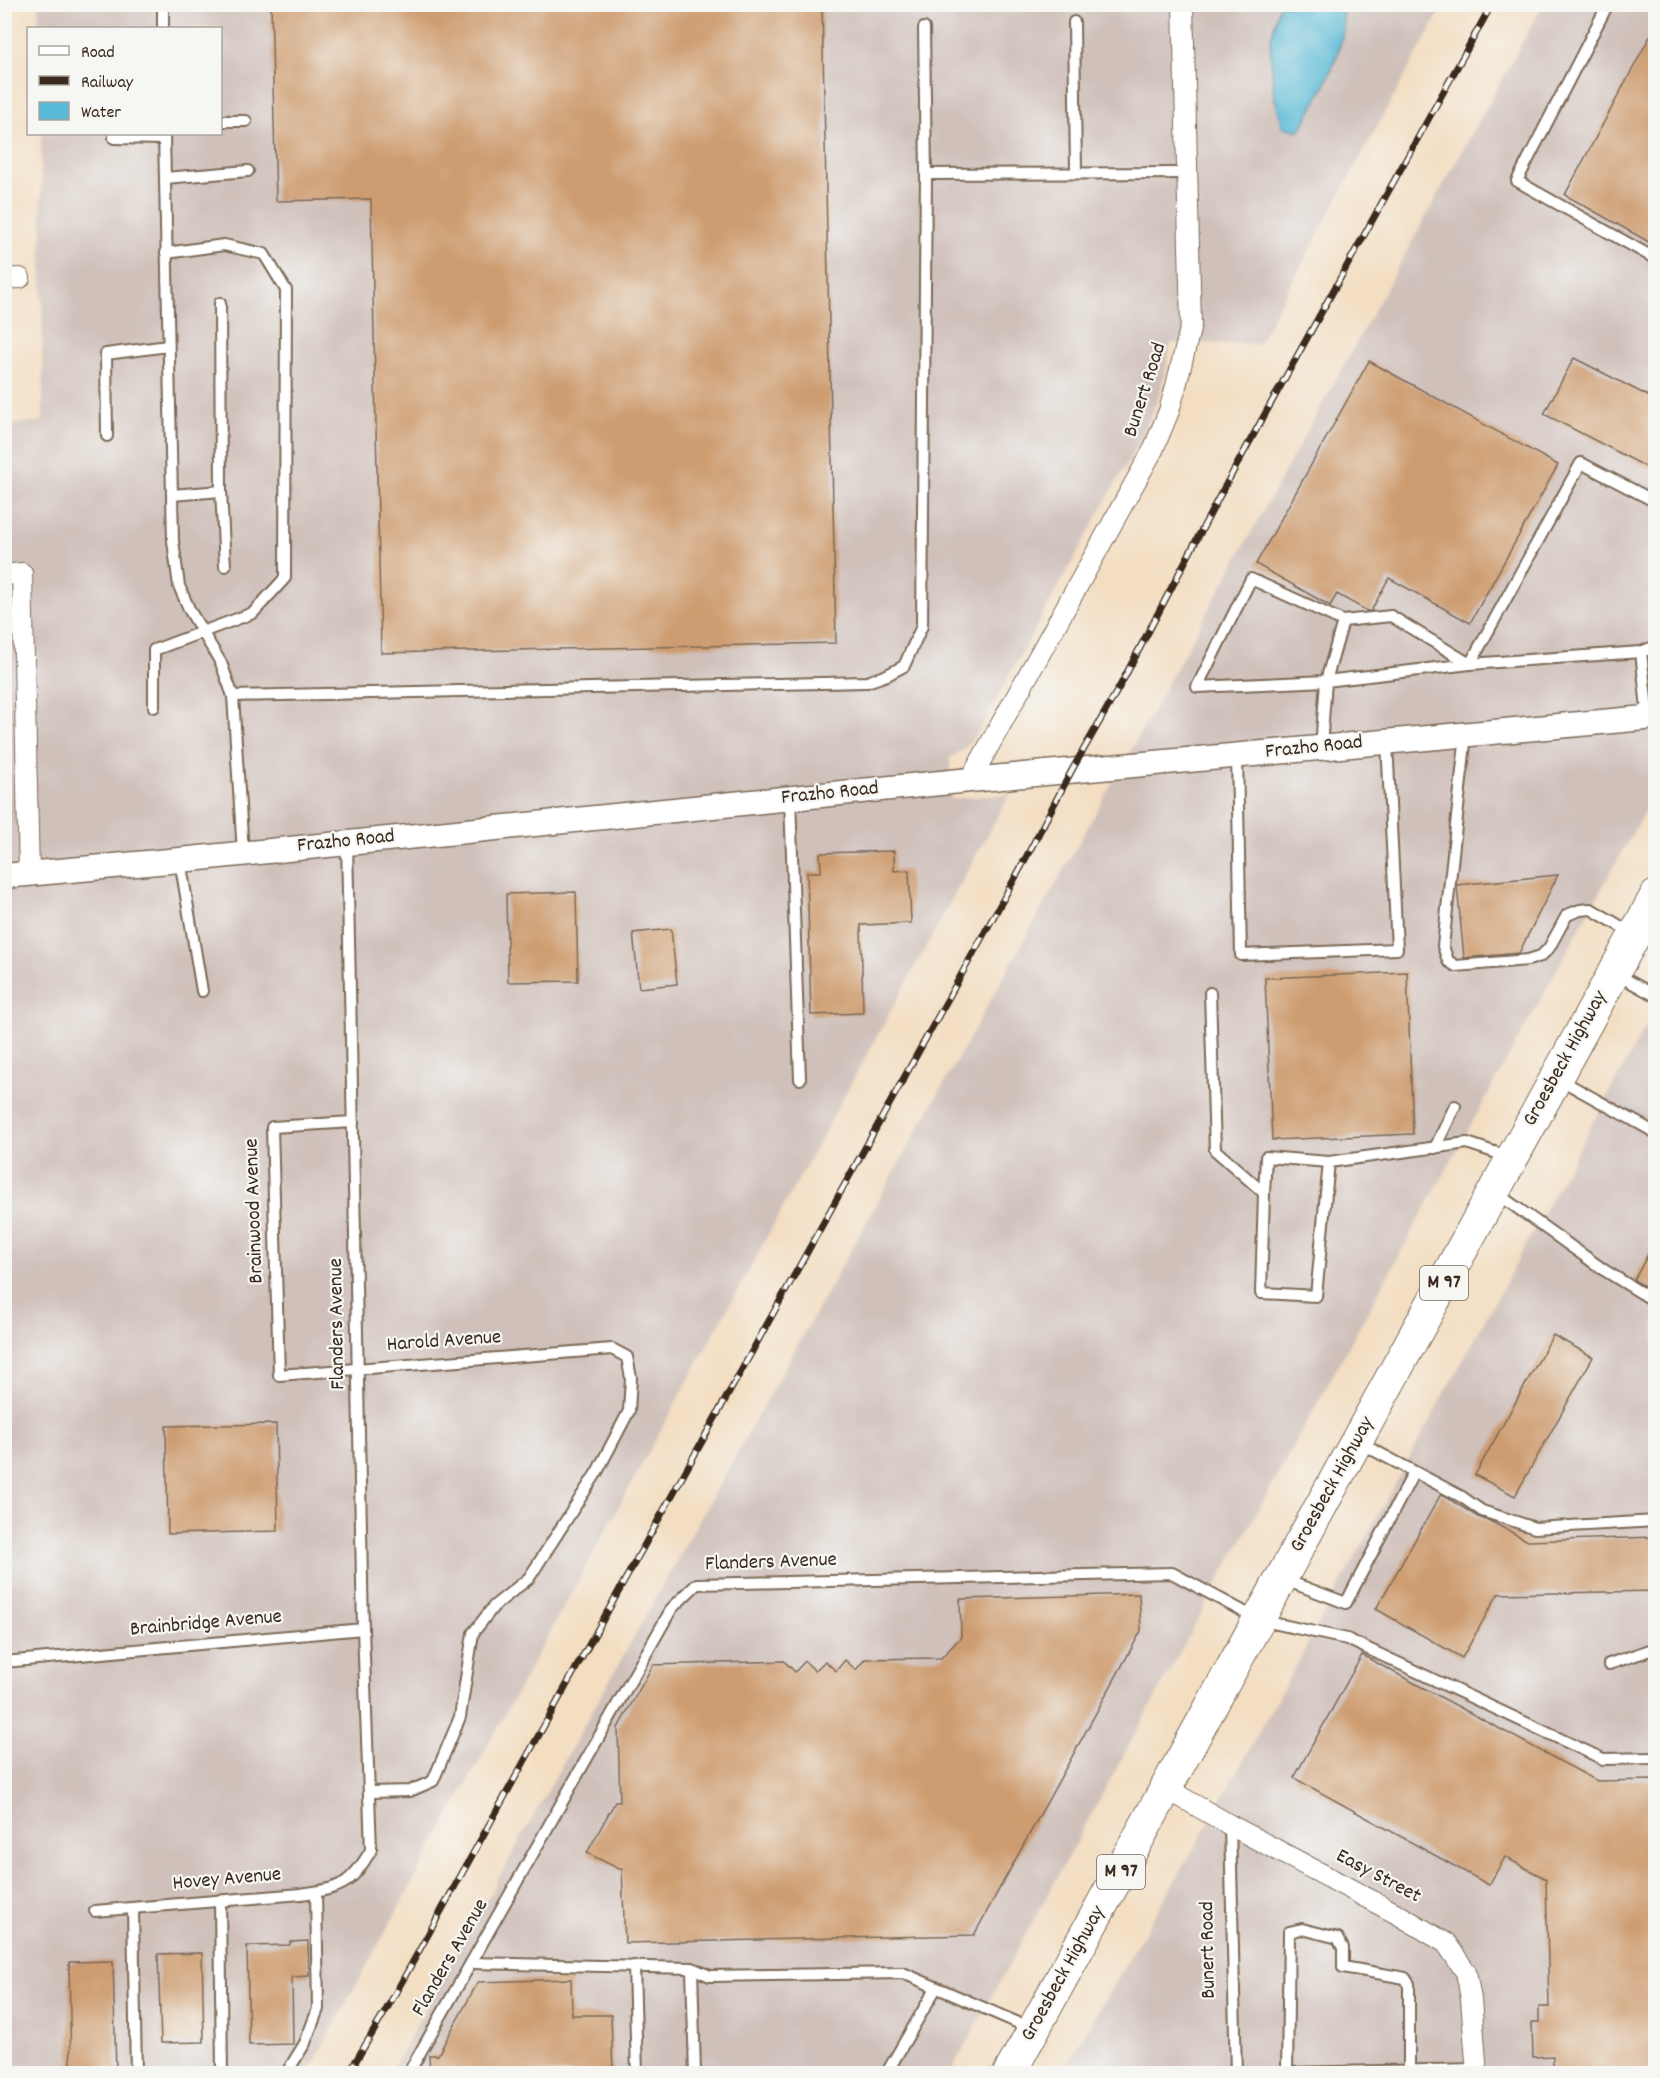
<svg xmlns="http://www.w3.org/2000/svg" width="1660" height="2078" viewBox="0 0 1660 2078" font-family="Dekko,sans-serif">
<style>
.industrial{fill:#cfc0ba}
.water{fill:#58bad7;stroke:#4a727a;stroke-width:1.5}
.building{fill:#cd9c6f}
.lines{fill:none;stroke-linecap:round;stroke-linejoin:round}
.service-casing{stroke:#7b6957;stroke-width:14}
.minor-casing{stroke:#7b6957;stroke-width:22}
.tertiary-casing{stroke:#7b6957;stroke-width:27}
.primary-casing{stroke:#7b6957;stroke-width:34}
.service{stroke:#fff;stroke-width:10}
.minor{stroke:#fff;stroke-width:20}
.tertiary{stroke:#fff;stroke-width:24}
.primary{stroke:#fff;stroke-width:32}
.rail-casing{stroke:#3b2a1e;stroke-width:7}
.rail{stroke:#f6f6f2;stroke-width:4.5;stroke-dasharray:14;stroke-linecap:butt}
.labels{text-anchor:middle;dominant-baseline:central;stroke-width:4.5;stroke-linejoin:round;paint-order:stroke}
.shield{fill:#f6f6f2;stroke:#73675e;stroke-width:1.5}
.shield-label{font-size:20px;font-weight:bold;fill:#3b2a1e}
.street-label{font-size:21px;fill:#3b2a1e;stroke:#f6f6f2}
</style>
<rect width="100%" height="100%" fill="#f6f6f2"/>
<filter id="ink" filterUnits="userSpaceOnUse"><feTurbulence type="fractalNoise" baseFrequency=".0167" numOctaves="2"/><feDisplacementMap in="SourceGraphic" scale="12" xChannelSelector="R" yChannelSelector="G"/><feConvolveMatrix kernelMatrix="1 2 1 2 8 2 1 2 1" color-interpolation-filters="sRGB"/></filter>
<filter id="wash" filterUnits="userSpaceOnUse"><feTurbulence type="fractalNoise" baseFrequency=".008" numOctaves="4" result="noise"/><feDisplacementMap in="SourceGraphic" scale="24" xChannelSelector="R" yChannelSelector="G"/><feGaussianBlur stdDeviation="1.35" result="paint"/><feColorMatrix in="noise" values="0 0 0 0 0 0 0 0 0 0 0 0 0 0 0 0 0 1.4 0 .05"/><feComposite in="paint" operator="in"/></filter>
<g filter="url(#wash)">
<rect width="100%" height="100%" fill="#f3dec2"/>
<!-- industrial -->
<g class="industrial">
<polygon points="38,5 1444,5 1258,344 1171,343 1160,393 1143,434 978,732 964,749 950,758 951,799 1010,794 308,2073 5,2074 5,425 43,421 41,134 220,134 220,28 39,28"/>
<polygon points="1543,5 1655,5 1655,792 1198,1619 950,2073 389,2074 1147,721"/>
<polygon points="1655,1009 1655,2073 1061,2074 1203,1833 1306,1647"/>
</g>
<!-- water -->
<path class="water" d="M1279,5H1337C1339,8 1343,12 1343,17C1347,49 1316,104 1299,131L1283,127L1274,95L1270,44Z"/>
<g id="blocks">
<!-- building -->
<g class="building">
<polygon points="271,4 822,4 836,643 381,653 371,199 276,201"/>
<polygon points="1656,25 1656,246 1565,195"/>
<polygon points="1574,358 1656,400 1656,472 1544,414"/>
<polygon points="1369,361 1558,465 1470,623 1389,578 1371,611 1367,611 1337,594 1330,606 1256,564"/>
<polygon points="894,851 894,871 909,870 911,923 861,925 863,1013 811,1015 807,872 821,872 820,853"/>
<polygon points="1558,875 1519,953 1464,958 1457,885"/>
<polygon points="576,892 578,981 508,982 506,894"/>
<polygon points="671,929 677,984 639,988 633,933"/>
<polygon points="1407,972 1413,1134 1272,1140 1265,978"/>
<polygon points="1656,1240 1656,1293 1634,1280"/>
<polygon points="1553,1335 1593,1357 1515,1496 1475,1475"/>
<polygon points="276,1424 278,1531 168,1534 166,1426"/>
<polygon points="1441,1494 1478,1517 1492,1522 1528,1541 1656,1537 1656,1591 1498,1594 1462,1658 1376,1609"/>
<polygon points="1139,1594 1141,1631 974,1935 625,1943 622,1869 619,1869 587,1853 615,1802 620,1802 618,1728 653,1665 784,1661 795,1672 805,1661 815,1671 825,1661 836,1671 845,1660 856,1670 865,1659 941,1658 961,1637 960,1599"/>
<polygon points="1362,1655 1597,1781 1656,1780 1656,2073 1553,2073 1553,2056 1533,2057 1532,2022 1539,2022 1539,2007 1549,2007 1546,1879 1505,1857 1489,1885 1294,1778"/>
<polygon points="308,1941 309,1976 292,1977 293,2044 249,2045 247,1946 290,1945 290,1942"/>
<polygon points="202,1953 204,2042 161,2043 158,1954"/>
<polygon points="113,1961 116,2073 71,2073 69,1962"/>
<polygon points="571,1979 572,2015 611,2015 613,2073 430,2073 429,2055 438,2055 478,1982"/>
</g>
</g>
</g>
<g filter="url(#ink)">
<use href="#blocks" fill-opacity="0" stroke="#7b6957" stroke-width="1.5"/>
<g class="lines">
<defs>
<g id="service">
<polyline points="163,4 163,28"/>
<polyline points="1608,4 1517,181 1656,259"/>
<polyline points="1074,22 1076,173"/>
<polyline points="924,28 926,174"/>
<polyline points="220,121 246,121"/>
<polyline points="114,134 114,138 164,139"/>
<polyline points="164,134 173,541 179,586 190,611 221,663 233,696 243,853"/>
<polyline points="165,178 248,171"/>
<polyline points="220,303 221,491"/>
<polyline points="107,436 106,354 168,346"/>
<polyline points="172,495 221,491 225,566"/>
<polygon points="1251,579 1343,621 1326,681 1197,687"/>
<polyline points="1343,621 1391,616 1470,664 1581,463 1656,502"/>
<polyline points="1641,652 1656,646"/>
<polyline points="233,696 867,682 887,675 904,666 922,626 926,174 1187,173"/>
<polyline points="154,707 154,650 253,613 285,578 286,290 264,254 224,245 166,253"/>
<polyline points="1466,734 1443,946 1448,961 1456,966 1528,960 1541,956 1549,948 1567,915 1580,910 1591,909 1632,933"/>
<polyline points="1321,747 1326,681 1470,664 1641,652 1648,718"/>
<polyline points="1237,756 1241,955 1397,949 1387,741"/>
<polyline points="790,799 800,1079"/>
<polyline points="180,860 202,991"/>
<polyline points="1616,974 1656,996"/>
<polyline points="1210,993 1215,1150 1264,1193 1261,1293 1316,1296 1329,1162"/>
<polyline points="1559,1079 1656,1133"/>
<polyline points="353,1122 272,1127 279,1375 612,1349 627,1357 631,1378 629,1411 597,1472 529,1578 494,1606 473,1633 460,1717 433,1781 410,1791 370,1792"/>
<polyline points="1435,1148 1455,1106"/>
<polyline points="1495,1192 1604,1270 1656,1302"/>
<polyline points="1264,1193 1266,1157 1329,1162 1467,1143 1509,1157"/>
<polyline points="1360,1443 1462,1497 1482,1511 1535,1528 1656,1521"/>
<polyline points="1285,1580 1346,1603 1414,1472"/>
<polyline points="4,1662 363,1629"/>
<polyline points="1609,1664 1656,1648"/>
<polyline points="1230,1825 1236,2074"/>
<polyline points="220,1900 222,2074"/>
<polyline points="133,1908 136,2074"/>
<path d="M95,1911L301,1894C341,1888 350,1886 371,1850L363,1629L347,842"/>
<polyline points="471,1963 692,1968 710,1976 903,1973 1030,2028"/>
<polyline points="634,1966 637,2074"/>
<polyline points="692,1968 695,2074"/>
<polyline points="286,2074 305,2043 318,2009 316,1892"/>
<polyline points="408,2074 672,1608 697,1584 1172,1573 1259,1620 1347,1639 1603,1759 1656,1758"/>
<polyline points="886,2074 936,1988"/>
<polyline points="1409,2074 1409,1984 1405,1978 1343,1967 1343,1948 1338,1938 1302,1929 1289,1932 1287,2073 1477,2069"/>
</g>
<g id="minor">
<polyline points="4,279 20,278"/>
<polyline points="4,575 22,573 29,874"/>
<polyline points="970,780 1153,450 1169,411 1176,386 1191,325 1183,4"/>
<polyline points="1167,1789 1230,1825 1399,1915 1446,1943 1466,1972 1471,1999 1477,2074"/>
</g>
<polyline id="tertiary" points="4,876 180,860 970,780 1656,717"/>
<polyline id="primary" points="1009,2074 1656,896"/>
</defs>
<!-- service casing -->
<use href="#service" class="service-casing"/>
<!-- minor casing -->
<use href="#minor" class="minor-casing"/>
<!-- tertiary casing -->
<use href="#tertiary" class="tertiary-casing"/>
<!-- primary casing -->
<use href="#primary" class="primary-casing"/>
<!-- service -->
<use href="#service" class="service"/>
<!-- minor -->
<use href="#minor" class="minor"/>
<!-- tertiary -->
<use href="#tertiary" class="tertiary"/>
<!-- primary -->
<use href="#primary" class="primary"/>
<defs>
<polyline id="rail" points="348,2074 385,2012 1020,869 1072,770 1121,684 1218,499 1492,4"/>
</defs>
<!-- rail casing -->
<use href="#rail" class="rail-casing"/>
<!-- rail -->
<use href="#rail" class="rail"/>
</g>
</g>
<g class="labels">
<!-- shield labels -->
<g class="shield">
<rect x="1420" y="1266" width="48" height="34" rx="4.5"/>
<rect x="1097" y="1855" width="48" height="34" rx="4.5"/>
</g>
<g class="shield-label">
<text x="1444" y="1283">M 97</text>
<text x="1121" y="1872">M 97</text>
</g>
<!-- street labels -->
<g class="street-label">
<text transform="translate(1146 390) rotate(-72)">Bunert Road</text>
<text transform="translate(1314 748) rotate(-6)">Frazho Road</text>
<text transform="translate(830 794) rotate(-6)">Frazho Road</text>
<text transform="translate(346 842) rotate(-6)">Frazho Road</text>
<text transform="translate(1566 1059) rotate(-61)">Groesbeck Highway</text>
<text transform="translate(255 1211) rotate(-92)">Brainwood Avenue</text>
<text transform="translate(338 1324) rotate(-91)">Flanders Avenue</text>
<text transform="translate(444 1342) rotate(-4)">Harold Avenue</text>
<text transform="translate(1333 1485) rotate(-61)">Groesbeck Highway</text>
<text transform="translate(771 1563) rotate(-2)">Flanders Avenue</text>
<text transform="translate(206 1624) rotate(-5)">Brainbridge Avenue</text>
<text transform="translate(1378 1877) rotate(28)">Easy Street</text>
<text transform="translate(227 1880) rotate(-5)">Hovey Avenue</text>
<text transform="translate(1209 1950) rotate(-91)">Bunert Road</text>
<text transform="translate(451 1958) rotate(-60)">Flanders Avenue</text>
<text transform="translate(1064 1974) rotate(-61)">Groesbeck Highway</text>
</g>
</g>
<!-- margin -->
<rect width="1660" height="2078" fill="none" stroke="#f6f6f2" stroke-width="24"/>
<!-- legend -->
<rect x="27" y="27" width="195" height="108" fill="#f6f6f2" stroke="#aba49d" stroke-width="1.5"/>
<rect x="39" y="46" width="30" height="9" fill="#ffffff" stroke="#aba49d" stroke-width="1.5"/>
<text x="81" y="57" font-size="18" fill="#3b2a1e">Road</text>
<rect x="39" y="76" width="30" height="9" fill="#3b2a1e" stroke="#aba49d" stroke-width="1.5"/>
<text x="81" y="87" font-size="18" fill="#3b2a1e">Railway</text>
<rect x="39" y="102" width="30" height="18" fill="#58bad7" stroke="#aba49d" stroke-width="1.5"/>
<text x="81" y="117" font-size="18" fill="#3b2a1e">Water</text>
</svg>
